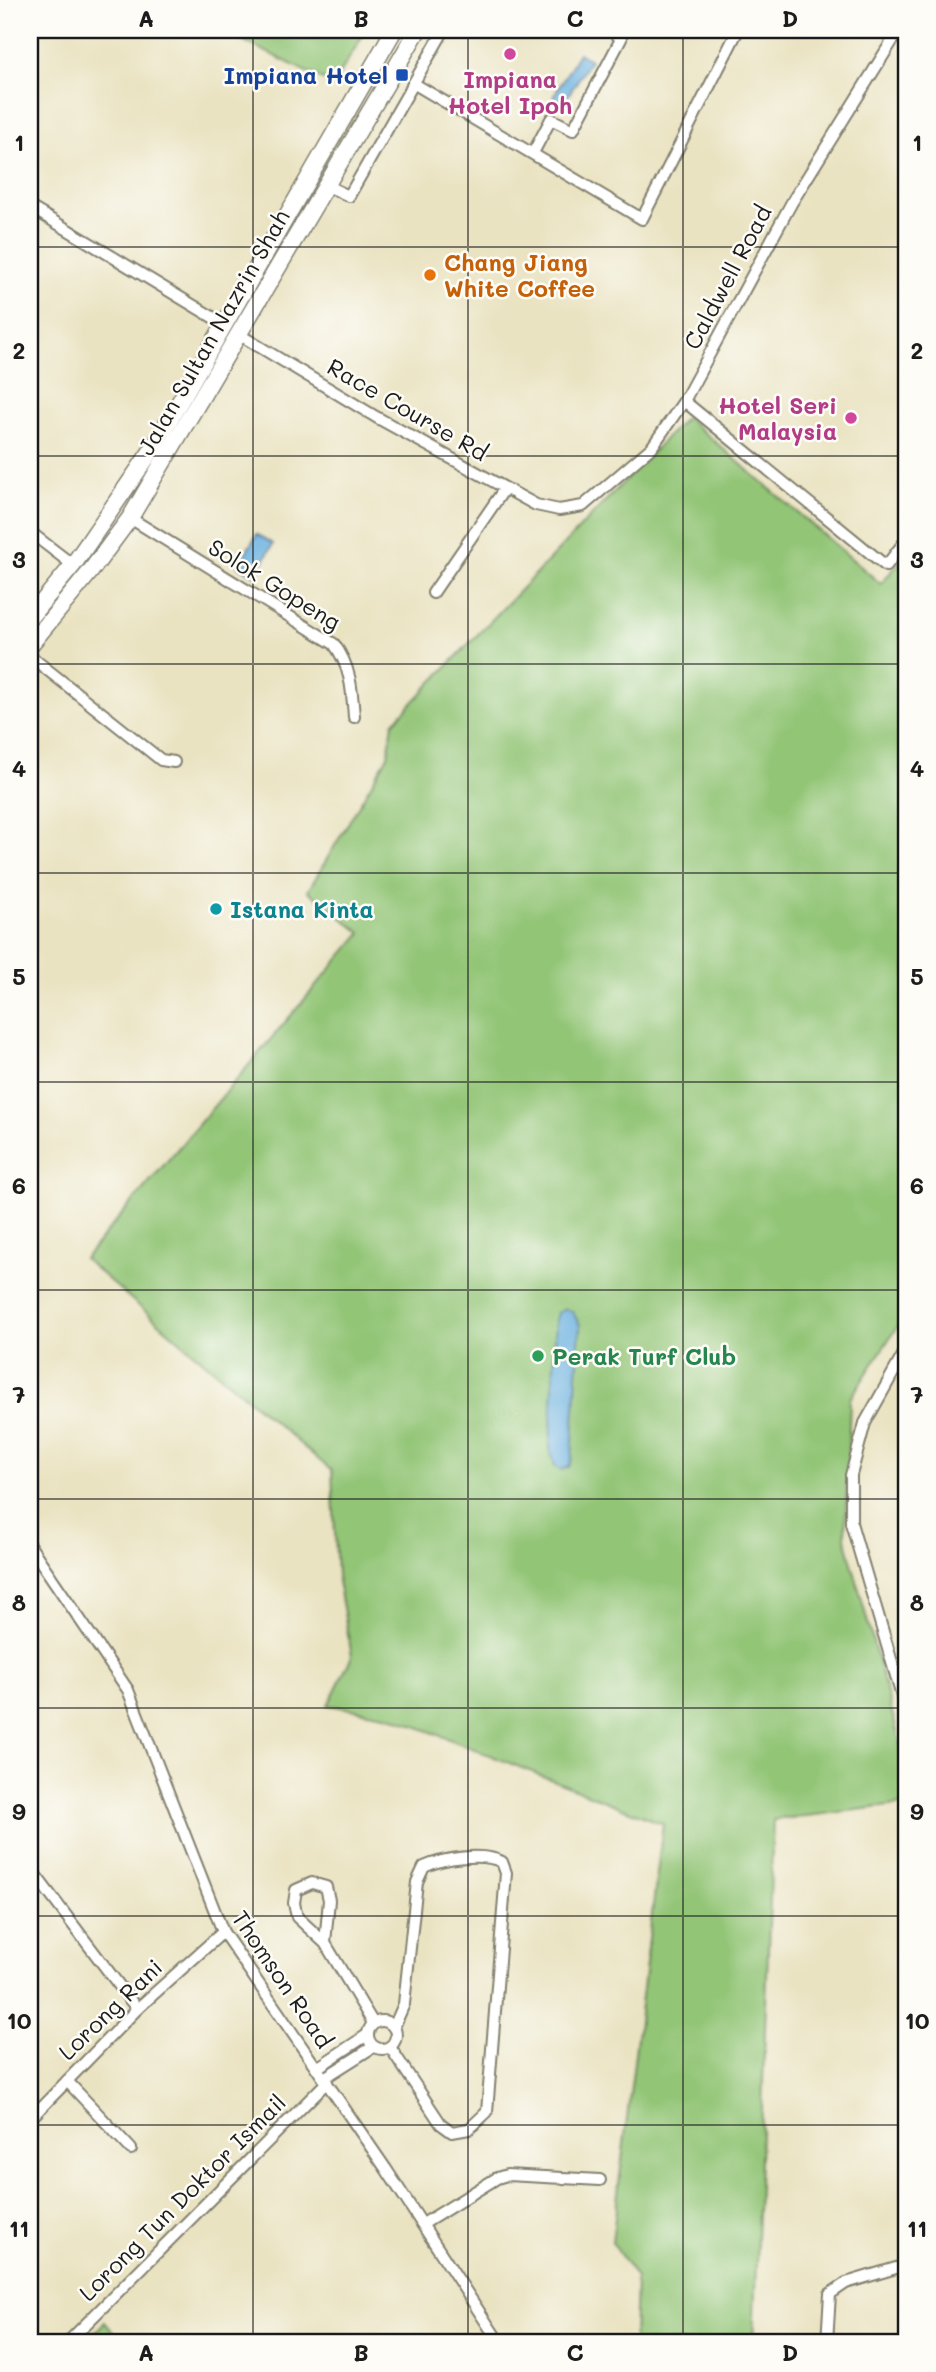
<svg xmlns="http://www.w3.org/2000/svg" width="936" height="2372" viewBox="0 0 936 2372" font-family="Mali,sans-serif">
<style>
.green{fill:#92c576;stroke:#577049;stroke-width:2}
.water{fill:#69b0e0;stroke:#42667e;stroke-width:2}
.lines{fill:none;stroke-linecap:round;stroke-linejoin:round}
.minor-casing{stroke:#83806f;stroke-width:14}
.highway-casing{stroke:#83806f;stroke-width:19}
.minor{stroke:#fff;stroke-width:10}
.highway{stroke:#fff;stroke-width:16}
.grid{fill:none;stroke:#1c1c1c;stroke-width:2;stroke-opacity:0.55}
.hotel-dot{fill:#d1479c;stroke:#fdfcf7;stroke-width:2.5}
.transit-dot{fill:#1a4fb4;stroke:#fdfcf7;stroke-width:2.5}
.food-dot{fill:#e8710a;stroke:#fdfcf7;stroke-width:2.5}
.culture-dot{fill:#0f9aa8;stroke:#fdfcf7;stroke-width:2.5}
.leisure-dot{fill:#2e9e5b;stroke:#fdfcf7;stroke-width:2.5}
.labels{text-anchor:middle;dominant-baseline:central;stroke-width:5;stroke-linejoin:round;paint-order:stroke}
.transit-label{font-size:23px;font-weight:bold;fill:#164399;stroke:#fdfcf7;text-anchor:end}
.hotel-label{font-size:23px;font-weight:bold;fill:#b23c85;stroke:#fdfcf7}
.food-label{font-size:23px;font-weight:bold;fill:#c56008;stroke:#fdfcf7;text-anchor:start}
.street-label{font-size:23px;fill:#1c1c1c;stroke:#fdfcf7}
.culture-label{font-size:23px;font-weight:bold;fill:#0d838f;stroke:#fdfcf7;text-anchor:start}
.leisure-label{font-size:23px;font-weight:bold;fill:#27864d;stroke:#fdfcf7;text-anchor:start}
.neatline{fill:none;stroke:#1c1c1c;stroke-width:2.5}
.grid-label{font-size:23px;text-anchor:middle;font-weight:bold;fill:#1c1c1c}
</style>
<rect width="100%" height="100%" fill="#fdfcf7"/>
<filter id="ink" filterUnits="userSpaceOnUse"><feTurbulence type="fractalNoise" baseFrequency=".0143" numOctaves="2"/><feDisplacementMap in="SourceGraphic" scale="14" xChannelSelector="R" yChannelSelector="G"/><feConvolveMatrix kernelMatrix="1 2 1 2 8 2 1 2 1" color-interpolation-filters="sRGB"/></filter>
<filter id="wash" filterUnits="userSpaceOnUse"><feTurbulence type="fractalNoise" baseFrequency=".00686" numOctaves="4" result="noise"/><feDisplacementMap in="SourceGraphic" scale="28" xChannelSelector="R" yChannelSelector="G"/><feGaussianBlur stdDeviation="1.57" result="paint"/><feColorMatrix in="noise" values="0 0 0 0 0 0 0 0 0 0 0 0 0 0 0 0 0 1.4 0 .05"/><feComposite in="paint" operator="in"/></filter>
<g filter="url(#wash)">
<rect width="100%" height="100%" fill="#eae3c2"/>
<!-- green -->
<g class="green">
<polygon points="222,30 366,30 333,85"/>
<polygon points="686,417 881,584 906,554 906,1313 850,1399 845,1537 906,1765 906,1804 773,1820 753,2342 634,2342 636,2278 612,2242 663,1824 391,1716 328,1705 352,1656 337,1576 332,1471 84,1259 361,933 308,891 388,756 393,723"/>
<polygon points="105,2322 121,2342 84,2342"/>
</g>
<!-- water -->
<g class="water">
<polygon points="579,53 590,60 563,104 553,97"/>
<polygon points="257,534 273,544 255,576 238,566"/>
<polygon points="565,1309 572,1311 580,1325 572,1458 569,1467 561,1470 555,1466 550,1449 556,1322 558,1313"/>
</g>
</g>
<g filter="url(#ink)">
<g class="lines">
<defs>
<g id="minor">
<polyline points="413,83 642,219 738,30"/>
<polyline points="533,153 551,119 573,130 621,39 612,30"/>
<polyline points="325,185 349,196 444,30"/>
<polyline points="30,207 224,324"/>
<polyline points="240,335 376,417 536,505 559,510 583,506 652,447 684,401 792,202 899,30"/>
<polyline points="684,401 886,566 906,540"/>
<path d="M130,518L334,644C351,667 352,690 354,717"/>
<polyline points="30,532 73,565"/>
<polyline points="433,593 505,488"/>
<polyline points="30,656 161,760 174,762"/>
<polyline points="906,1350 865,1423 851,1475 851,1523 906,1710"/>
<polyline points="30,1546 128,1690 223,1932 386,2169 499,2342"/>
<polyline points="30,1868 137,2009"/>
<polyline points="325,1943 329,1900 326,1887 312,1883 296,1890 294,1903 297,1917 325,1943 373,2023"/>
<circle cx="382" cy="2035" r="14"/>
<path d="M390,2047L441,2124L452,2132L469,2129L487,2112L506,1873L502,1862C483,1852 443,1858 424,1867L417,1882L404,2004L394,2027"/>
<polyline points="317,2068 367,2035"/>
<polyline points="324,2078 373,2047"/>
<polyline points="67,2081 131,2149"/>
<polyline points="30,2119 137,2009 223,1932"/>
<polyline points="423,2224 497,2178 507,2175 600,2180"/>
<polyline points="68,2342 327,2082"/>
<polyline points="827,2342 830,2294 846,2283 906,2265"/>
</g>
<g id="highway">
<polyline points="30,617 73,565 152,450 394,30"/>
<polyline points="30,645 90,572 130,518 418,30"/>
</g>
</defs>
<!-- minor casing -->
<use href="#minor" class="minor-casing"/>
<!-- highway casing -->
<use href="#highway" class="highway-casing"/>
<!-- minor -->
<use href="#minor" class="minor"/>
<!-- highway -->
<use href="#highway" class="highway"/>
</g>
</g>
<!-- grid -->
<path class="grid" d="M253,30V2342M468,30V2342M683,30V2342M30,247H906M30,456H906M30,664H906M30,873H906M30,1082H906M30,1290H906M30,1499H906M30,1708H906M30,1916H906M30,2125H906"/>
<!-- markers -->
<g class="hotel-dot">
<circle cx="510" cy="54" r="7"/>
<circle cx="851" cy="418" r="7"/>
</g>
<rect class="transit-dot" x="395" y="68" width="14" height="14" rx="3.5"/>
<circle class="food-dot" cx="430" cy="275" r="7"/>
<circle class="culture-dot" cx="216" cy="909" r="7"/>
<circle class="leisure-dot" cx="538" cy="1356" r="7"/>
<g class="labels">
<!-- transit labels -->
<g class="transit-label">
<text x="388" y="75">Impiana Hotel</text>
</g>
<!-- hotel labels -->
<g class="hotel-label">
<text x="510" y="79">Impiana<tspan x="510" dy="26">Hotel Ipoh</tspan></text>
<text x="837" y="405" text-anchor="end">Hotel Seri<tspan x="837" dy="26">Malaysia</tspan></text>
</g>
<!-- food labels -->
<g class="food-label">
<text x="444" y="262">Chang Jiang<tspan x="444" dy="26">White Coffee</tspan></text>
</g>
<!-- street labels -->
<g class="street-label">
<text transform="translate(727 277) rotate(-62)">Caldwell Road</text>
<text transform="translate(213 332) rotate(-60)">Jalan Sultan Nazrin Shah</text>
<text transform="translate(408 409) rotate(30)">Race Course Rd</text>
<text transform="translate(275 584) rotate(32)">Solok Gopeng</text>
<text transform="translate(283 1979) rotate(56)">Thomson Road</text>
<text transform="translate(110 2009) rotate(-44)">Lorong Rani</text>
<text transform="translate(182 2197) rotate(-45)">Lorong Tun Doktor Ismail</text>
</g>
<!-- culture labels -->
<g class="culture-label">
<text x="230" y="909">Istana Kinta</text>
</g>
<!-- leisure labels -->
<g class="leisure-label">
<text x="552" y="1356">Perak Turf Club</text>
</g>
</g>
<!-- margin -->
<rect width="936" height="2372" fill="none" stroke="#fdfcf7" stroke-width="77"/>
<rect x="38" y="38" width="860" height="2296" class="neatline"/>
<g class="grid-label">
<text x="146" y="27">A</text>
<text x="361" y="27">B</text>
<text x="575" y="27">C</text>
<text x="790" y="27">D</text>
<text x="19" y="151">1</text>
<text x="917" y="151">1</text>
<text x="19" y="359">2</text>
<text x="917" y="359">2</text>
<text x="19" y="568">3</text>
<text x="917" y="568">3</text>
<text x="19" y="777">4</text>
<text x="917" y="777">4</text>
<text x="19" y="985">5</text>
<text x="917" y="985">5</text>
<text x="19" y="1194">6</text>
<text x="917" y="1194">6</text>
<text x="19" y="1403">7</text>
<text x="917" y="1403">7</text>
<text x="19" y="1611">8</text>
<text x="917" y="1611">8</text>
<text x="19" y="1820">9</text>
<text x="917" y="1820">9</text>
<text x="19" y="2029">10</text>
<text x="917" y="2029">10</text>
<text x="19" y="2237">11</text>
<text x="917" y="2237">11</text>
<text x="146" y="2361">A</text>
<text x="361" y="2361">B</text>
<text x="575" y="2361">C</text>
<text x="790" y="2361">D</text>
</g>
</svg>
